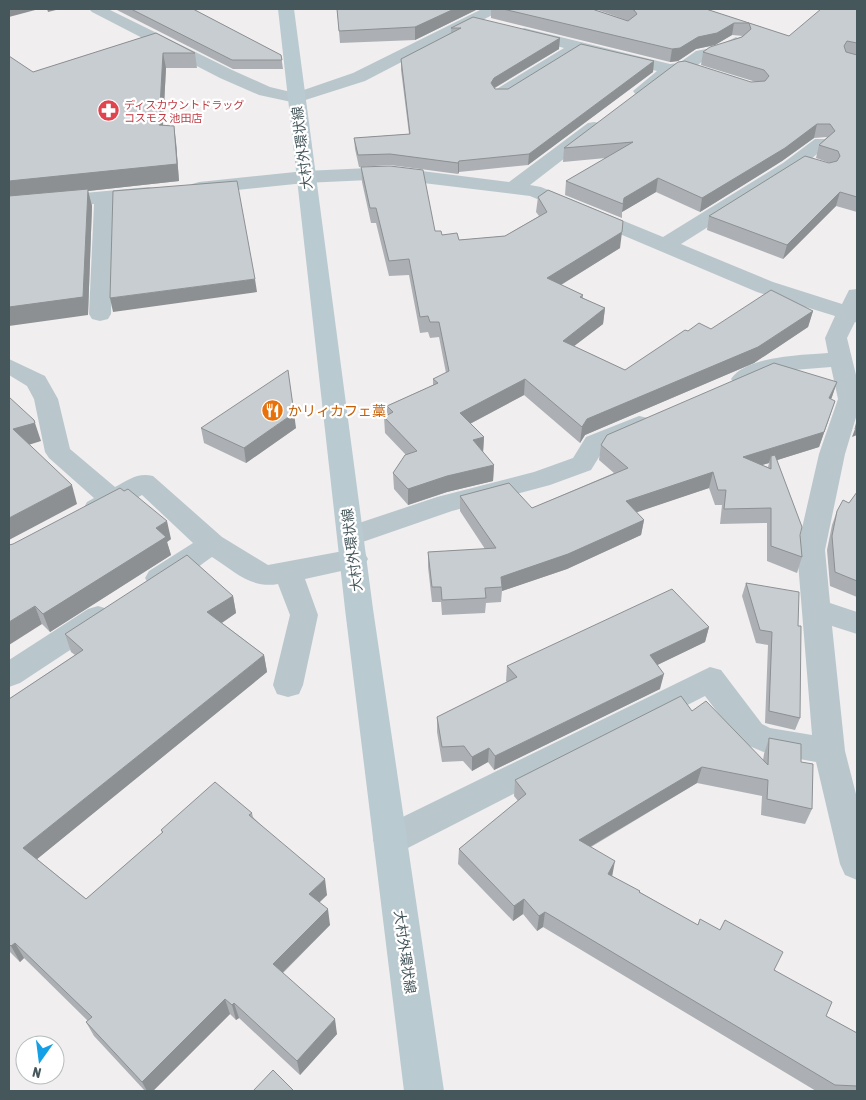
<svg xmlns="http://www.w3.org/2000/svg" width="866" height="1100" viewBox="0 0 866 1100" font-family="'Asap Condensed','Noto Sans JP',sans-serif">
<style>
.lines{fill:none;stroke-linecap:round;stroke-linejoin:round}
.street{fill:#b9c7cc;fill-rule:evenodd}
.secondary{fill:#b9cad1;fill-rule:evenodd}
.wall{fill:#acb0b4;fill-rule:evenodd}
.shaded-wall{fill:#8c9092}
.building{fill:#c8cdd1;stroke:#8c9092}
.labels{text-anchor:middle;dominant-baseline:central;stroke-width:4.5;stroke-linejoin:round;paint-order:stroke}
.far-health-label{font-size:11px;fill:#be3a42;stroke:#fff;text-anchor:start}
.street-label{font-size:14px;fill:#46575c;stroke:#fff}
.food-label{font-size:14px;fill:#c56008;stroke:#fff;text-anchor:start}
</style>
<rect width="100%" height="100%" fill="#f1eeef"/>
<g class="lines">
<!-- street -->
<g class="street">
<polygon points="89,9 108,9 232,70 270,87 295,93 353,73 482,9 501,9 498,12 365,81 296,103 259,95 220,78 92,12"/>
<polygon points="524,28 670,64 679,63 696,51 716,47 736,37 744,42 727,54 707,58 690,71 675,73 648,95 636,95 633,91 657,71 580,52 507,98 495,98 492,94 495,90 564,48 518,36 516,33"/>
<path d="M594,122L600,123L603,127L600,131L530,185L541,187L663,237L783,163L815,139H827L830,143L797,171L681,244L773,282L842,304L849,290L857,289V323L855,322L847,338L857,379V414L845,454L825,550L830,603L857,612V634L832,626L845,751L857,798V880L845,875L840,864L816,762L766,753L740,742L705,696L402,851L390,855L378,851L373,840L378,829L710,667L721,670L762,724L770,728L812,735L797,550L819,454L838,399L831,367L781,371L751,384L743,386L735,384L731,379C746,356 803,355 828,353L825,338L835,316L757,292L530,196L390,179L305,183L199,194L192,192L189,188L192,184L199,182L305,171L390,167L509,182L588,123Z"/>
<polygon points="149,187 156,189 159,193 156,197 114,202 111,314 108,319 100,321 92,319 89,314 94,204 9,212 9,200"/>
<path d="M9,359L45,376L58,399L70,449L115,487C128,480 138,472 153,476L222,537L268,565L354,549L364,552L368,559L364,566L305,579L318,615L303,685L299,694L288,697L277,694L273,685L290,615L278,584C251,589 234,571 212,557C194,569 171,592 149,585L145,578L149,571L193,543L142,495C125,504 106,521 87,516L83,509L87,502L94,498L49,458L45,452L34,399L27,386L9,375Z"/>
<polygon points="639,416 648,418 651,424 648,430 604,449 591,470 550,485 452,511 351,546 341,543 337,536 341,529 437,497 534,472 573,458 586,437"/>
<polygon points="98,606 108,609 113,617 108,625 20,683 9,687 9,660 88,609"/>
</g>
<!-- secondary -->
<polygon class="secondary" points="278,9 294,9 373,609 444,1091 404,1091 345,609"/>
</g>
<!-- wall -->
<g class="wall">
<polygon points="115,9 193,9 281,55 283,69 233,69"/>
<polygon points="337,9 478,9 415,40 340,43"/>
<polygon points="491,9 592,9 629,21 595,9 706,9 789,36 857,9 857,212 836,206 783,259 707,230 709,216 830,163 816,158 819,145 827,137 814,138 782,161 700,212 656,192 622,212 622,218 565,195 566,181 606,158 563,162 564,148 751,82 756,82 701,65 703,52 743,36 732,35 715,45 696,49 678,61 670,62 491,18"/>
<polygon points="473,17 559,49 495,88 495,89 508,89 654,61 653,72 528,165 459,172 458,174 390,165 359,167 355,149 354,138 409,134 401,70 401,59 451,33 451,28"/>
<polygon points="156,33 195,53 197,68 166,68 163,125 176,142 179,181 88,191 92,206 88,315 33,72"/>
<polygon points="361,167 435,231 442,235 459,240 505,236 539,216 536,212 538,197 620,248 561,285 583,295 583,298 605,308 603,324 574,346 625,370 688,331 711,329 813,311 808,327 754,363 585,435 580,443 524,395 470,424 484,437 483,452 494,465 493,481 447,492 408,505 394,489 393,473 406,455 385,433 384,417 387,415 387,406 433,385 433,379 446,373 439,337 430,338 428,332 420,333 409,275 389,276 376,223 371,223 362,182"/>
<path d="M837,382L831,399L830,416L819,447L777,460L800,535L802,557L797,573L767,561V523L720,524L722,505H715L709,488L636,512L644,520L641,535L567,569L502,591L501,602L486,603L485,613L442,615L441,602H432L428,567V552L485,549L460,511V496L532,508L614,473L599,460L601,445ZM769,463L768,467L762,465Z"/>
<polygon points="201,428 296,428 246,463 204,443"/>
<polygon points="857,492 857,597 830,586 827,550 832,525 837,511 849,503"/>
<polygon points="171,539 167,542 171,555 50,632 42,624 9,545"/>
<polygon points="746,583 798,626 800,718 795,730 765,723 768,645 756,643 742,596"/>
<polygon points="233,596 236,613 222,623 264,655 267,672 37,859 86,899 162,833 161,830 252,813 253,817 327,895 319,903 330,925 283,973 337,1034 300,1075 239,1018 236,1020 230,1014 153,1091 145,1091 94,1036 86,1022 88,1021 24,958 20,962 9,951 9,699 75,655 71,652 65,634"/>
<polygon points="709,627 705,642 657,665 660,689 494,770 488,762 472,771 463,761 442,762 437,732 437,717 507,682 506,681 507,666"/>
<polygon points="692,711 763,760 764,754 769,738 801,762 812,809 805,824 761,815 762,796 697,783 591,847 612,876 775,970 826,1016 857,1033 857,1091 816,1091 543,927 537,931 523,914 513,921 458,864 459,849 518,801 514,796 515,780"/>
</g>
<!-- shaded-wall -->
<g class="shaded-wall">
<polygon points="9,9 39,9 9,17"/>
<polygon points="47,9 60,9 48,12"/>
<polygon points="454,9 478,9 415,40 415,27"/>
<polygon points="734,23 732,35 715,45 696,49 678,61 670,62 672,49 698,37"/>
<polygon points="560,38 559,49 494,88 491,83 494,78"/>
<polygon points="163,53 166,68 162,142 159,125"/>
<polygon points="654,61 653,72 528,165 529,154"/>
<polygon points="817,124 814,138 782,161 700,212 702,198"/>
<polygon points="174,126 176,142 179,181 88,191 92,206 88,315 9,326 9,181"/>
<polygon points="459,161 459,172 458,174 458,163"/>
<polygon points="658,178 656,192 622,212 624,198"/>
<polygon points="840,192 836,206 783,259 787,245"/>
<polygon points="622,232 620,248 546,294 547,278"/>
<polygon points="255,279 257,292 113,312 110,298"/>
<polygon points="605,308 603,324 561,356 563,341"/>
<polygon points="813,311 808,327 754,363 585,435 580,443 582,427 587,419"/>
<polygon points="525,379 524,395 460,429 460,413"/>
<polygon points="837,382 832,397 824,413 829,398"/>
<polygon points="835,401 819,447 771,462 771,456 769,463 739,472 743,457"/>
<polygon points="294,413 296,428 246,463 244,448"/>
<polygon points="34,420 41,441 19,448 13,429"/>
<polygon points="857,428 857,435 852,437 855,429"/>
<polygon points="484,437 483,453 473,440"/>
<polygon points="494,465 493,481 447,492 408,505 408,489 447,476"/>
<polygon points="713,472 709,488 623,517 626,501"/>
<polygon points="72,485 77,504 9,540 9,518"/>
<polygon points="644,520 641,535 567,569 502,591 502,587 501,577"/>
<polygon points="167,521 171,539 167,542 171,555 50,632 43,614 156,528"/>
<polygon points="233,596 236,613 211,630 207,612"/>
<polygon points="35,606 42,624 9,645 9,622"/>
<polygon points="709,627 705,642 647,670 650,655"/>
<polygon points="264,655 267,672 31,864 23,848"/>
<polygon points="664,674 660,689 494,770 495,756"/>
<polygon points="489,748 488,762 472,771 472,757"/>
<polygon points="702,767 697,783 576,855 579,840"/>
<polygon points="615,861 612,877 608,874"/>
<polygon points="325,879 327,895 311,910 309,894"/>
<polygon points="524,899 523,914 513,921 514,906"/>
<polygon points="328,909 330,925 276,979 273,964"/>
<polygon points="545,912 543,927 537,931 539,916"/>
<polygon points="15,943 24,958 20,962 11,946"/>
<polygon points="225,999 230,1014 153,1091 147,1091 142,1082"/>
<polygon points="234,1003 239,1018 236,1020 232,1005"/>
<polygon points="335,1019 337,1034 300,1075 297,1061"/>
</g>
<!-- building -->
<g class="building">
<polygon points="131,9 193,9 281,55 282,60 232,60"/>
<polygon points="337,9 454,9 415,27 339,31"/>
<polygon points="503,9 592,9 628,21 637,14 634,10 631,9 706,9 789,36 821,9 857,9 857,43 847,41 844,46 846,52 857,55 857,197 840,192 787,245 709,216 805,156 829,163 837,161 840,156 838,151 819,145 835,131 830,124 817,124 785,148 702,198 658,178 624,198 623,204 566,181 633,142 564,148 678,62 685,61 751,82 765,81 769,76 764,70 703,52 710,47 742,37 751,29 749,23 734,23 717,33 698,37 680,48 672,49"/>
<polygon points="473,17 560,38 494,78 491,83 495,89 508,89 581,44 654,61 529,154 459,161 458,163 390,154 358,155 354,138 410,134 401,59 461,28 451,28"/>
<polygon points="156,33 195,53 163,53 159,125 174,126 177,164 9,181 9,56 33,72"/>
<polygon points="390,166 423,170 435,231 441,231 442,235 457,233 459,240 505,236 547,212 538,197 548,190 623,221 622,232 547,278 583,295 580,297 605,308 563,341 625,370 685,330 688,331 699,323 711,329 771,290 813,311 758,347 587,419 582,427 525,379 460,413 484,437 473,440 494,465 447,476 408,489 393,473 405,455 417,451 384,417 393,412 387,406 438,383 433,379 449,371 439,322 430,322 428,316 420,317 409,259 389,261 376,208 370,208 361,167"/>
<polygon points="237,181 255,279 110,298 113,191"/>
<polygon points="88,189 83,297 9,307 9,196"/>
<polygon points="774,363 837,382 829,398 835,401 824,432 743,457 771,469 771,456 775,455 802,527 800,535 802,557 771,546 771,508 724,509 726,490 718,490 713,472 626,501 644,520 568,554 501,577 502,587 485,588 486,598 442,600 441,587 432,587 428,552 496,548 460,496 509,483 532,508 628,468 601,445 607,435"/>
<polygon points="288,370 294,413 244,448 201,428"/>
<polygon points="9,397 34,420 35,423 13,429 72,485 9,518"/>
<polygon points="857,421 857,428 855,429"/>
<polygon points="120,488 124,491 128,489 167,521 156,528 166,537 43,614 35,606 9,622 9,545 13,544"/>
<polygon points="857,492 857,581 835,572 832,536 837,511 843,500 849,503"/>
<polygon points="187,555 233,596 207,612 264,655 23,848 86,899 163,832 161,830 215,782 252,813 249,815 325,879 309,894 328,909 273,964 335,1019 297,1061 234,1003 232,1005 225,999 142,1082 86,1022 92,1017 15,943 11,946 9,944 9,699 83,650 65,634"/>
<polygon points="746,583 799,592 798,626 801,626 800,718 769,711 772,632 760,630"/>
<polygon points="672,589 709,627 650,655 664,674 495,756 489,748 472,757 464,746 442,747 437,717 517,677 507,666"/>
<polygon points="681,696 692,711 706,701 768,765 769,738 801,744 801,762 813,764 812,809 767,799 768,780 702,767 579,840 615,861 608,874 640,891 639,892 698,925 700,919 720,930 725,920 783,952 774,970 832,1002 826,1016 857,1033 857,1086 835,1085 545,912 539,916 524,899 514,906 459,849 526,794 515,780"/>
<polygon points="273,1070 294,1091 253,1091"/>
</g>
<!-- icons -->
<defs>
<symbol id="pharmacy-disc" viewBox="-11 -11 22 22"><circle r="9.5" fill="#e0444e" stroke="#fff"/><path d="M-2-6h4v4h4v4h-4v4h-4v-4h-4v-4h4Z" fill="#fff"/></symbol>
<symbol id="restaurant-disc" viewBox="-11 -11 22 22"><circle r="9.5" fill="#e8710a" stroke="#fff"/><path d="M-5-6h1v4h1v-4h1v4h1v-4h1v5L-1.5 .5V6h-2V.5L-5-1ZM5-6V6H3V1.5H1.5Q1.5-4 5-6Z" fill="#fff"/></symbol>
</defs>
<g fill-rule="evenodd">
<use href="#pharmacy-disc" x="96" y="98" width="25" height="25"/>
<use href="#restaurant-disc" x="260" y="398" width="25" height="25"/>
</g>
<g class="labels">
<!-- far-health labels -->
<g class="far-health-label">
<text x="124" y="105">ディスカウントドラッグ<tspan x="124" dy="13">コスモス 池田店</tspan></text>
</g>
<!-- street labels -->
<g class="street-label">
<text transform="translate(302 148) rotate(-97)">大村外環状線</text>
<text transform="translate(352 550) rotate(-97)">大村外環状線</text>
<text transform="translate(405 952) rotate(82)">大村外環状線</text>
</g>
<!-- food labels -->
<g class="food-label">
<text x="288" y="411">かリィカフェ藁</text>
</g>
</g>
<!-- border -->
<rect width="866" height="1100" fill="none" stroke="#46575c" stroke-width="20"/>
<!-- north arrow -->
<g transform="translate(40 1060) rotate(194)"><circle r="24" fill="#ffffff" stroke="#b5bcbe"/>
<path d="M0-4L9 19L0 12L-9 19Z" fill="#13a0e6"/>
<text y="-8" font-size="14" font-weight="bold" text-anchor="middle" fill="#46575c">N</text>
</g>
</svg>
